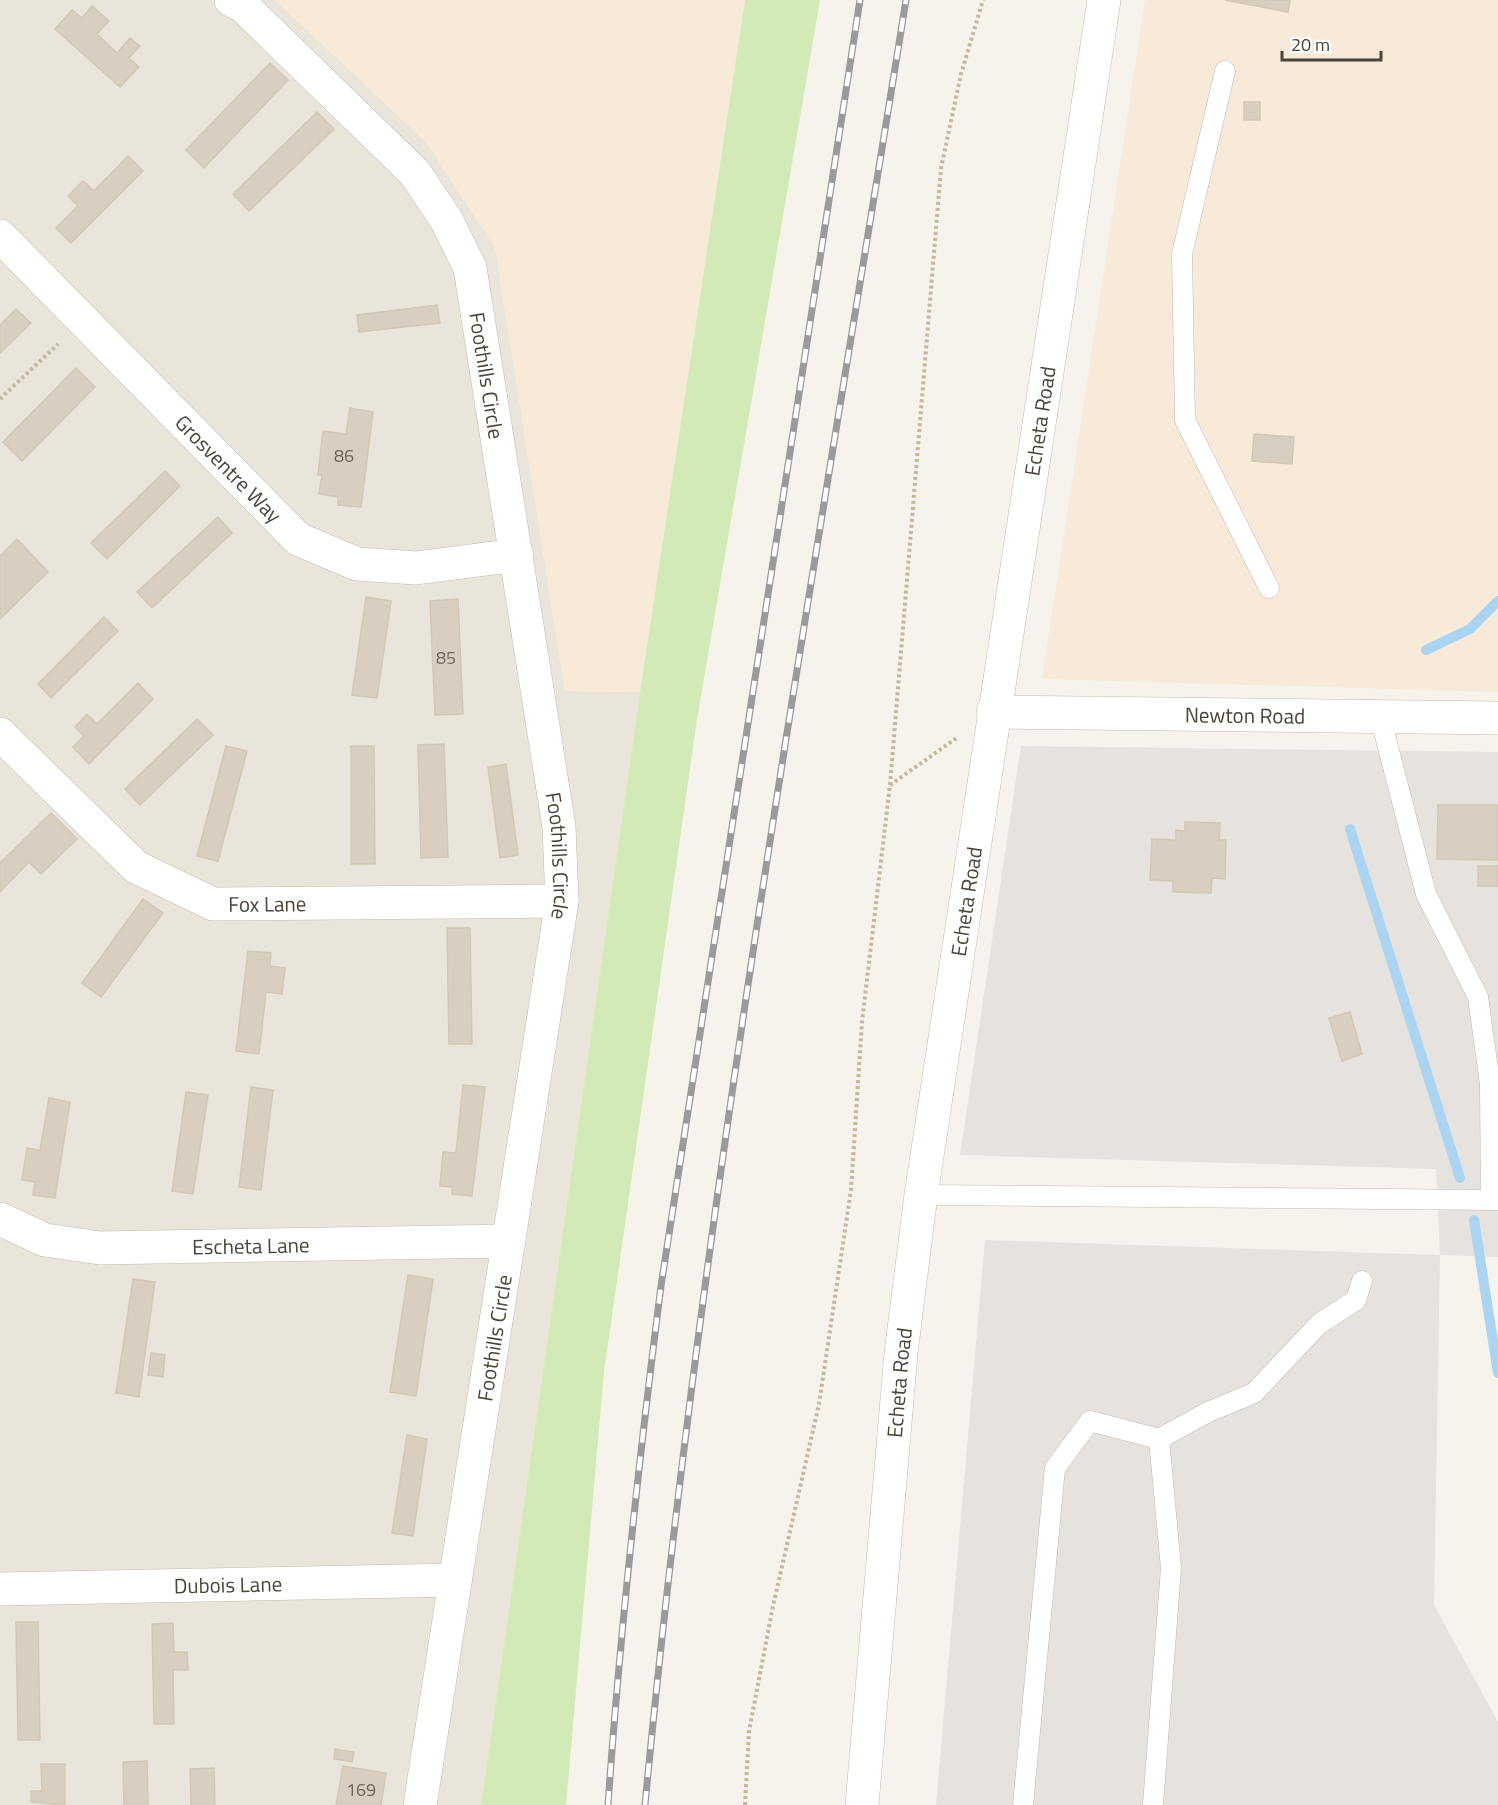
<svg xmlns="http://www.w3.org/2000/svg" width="1498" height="1805" viewBox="0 0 1498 1805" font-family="'Titillium Web',sans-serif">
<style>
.residential{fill:#eae5da}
.commercial{fill:#f7ead8}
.industrial{fill:#e6e2dd}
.green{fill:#d2eab5}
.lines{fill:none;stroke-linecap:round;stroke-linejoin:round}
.stream{stroke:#a9d4f2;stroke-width:10}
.building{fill:#d8cfc1;stroke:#d3c7b4;stroke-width:1.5}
.service-casing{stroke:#c2bbae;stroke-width:21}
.minor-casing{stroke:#c2bbae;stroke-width:34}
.tertiary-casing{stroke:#c2bbae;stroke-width:34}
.path{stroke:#c4b79f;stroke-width:4;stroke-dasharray:3 3;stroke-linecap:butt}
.service{stroke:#fff;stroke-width:20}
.minor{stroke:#fff;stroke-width:33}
.tertiary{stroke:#fff;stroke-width:33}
.rail-casing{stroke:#9a9a9a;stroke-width:7}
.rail{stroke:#fff;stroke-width:4.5;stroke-dasharray:14;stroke-linecap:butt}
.labels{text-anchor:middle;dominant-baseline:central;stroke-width:5;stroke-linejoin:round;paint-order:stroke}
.number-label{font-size:18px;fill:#6e675b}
.street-label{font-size:21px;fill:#4b4439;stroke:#fff}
</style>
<rect width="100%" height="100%" fill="#f6f3ec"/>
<!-- residential -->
<polygon class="residential" points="0,0 275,0 426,142 495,247 565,691 640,692 481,1805 0,1805"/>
<!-- commercial -->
<g class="commercial">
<polygon points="275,0 745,0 640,692 565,691 495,247 426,142"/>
<polygon points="1145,0 1498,0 1498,692 1042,679"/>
</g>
<!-- industrial -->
<polygon class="industrial" points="1021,746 1498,752 1498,1257 1440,1255 1434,1605 1498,1722 1498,1805 936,1805 985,1240 1440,1255 1436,1169 960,1155"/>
<!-- green -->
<polygon class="green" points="745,0 820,0 697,719 604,1372 566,1805 481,1805 640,692"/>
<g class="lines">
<!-- stream -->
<g class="stream">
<polyline points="1426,650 1470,629 1498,601"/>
<polyline points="1350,829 1460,1178"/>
<polyline points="1474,1220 1498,1373"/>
</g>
</g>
<!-- building -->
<g class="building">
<polygon points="1225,0 1290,0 1288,12"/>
<polygon points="92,6 109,21 97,34 117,53 130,38 140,46 129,58 139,67 120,87 55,29 72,10 82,18"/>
<polygon points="270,63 288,80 204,168 186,150"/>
<rect x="1244" y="102" width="16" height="18"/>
<polygon points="317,112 334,129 249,211 233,194"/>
<polygon points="128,156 143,171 71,243 56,228 78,206 68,196 83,181 94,191"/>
<polygon points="437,305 440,323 359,332 357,315"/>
<polygon points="16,309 31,323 0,353 0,325"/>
<polygon points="76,368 95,387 22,461 3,442"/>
<polygon points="350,408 373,412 361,507 338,505 338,497 319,494 322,475 318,475 323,431 346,434"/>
<polygon points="1254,434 1294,437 1292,464 1252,461"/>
<polygon points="165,471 180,486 107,559 91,543"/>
<polygon points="218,517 232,533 152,608 137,592"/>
<polygon points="17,539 48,572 0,619 0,556"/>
<polygon points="366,597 391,601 377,698 352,695"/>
<polygon points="458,599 463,714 435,715 430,601"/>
<polygon points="104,617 118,631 51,698 38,684"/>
<polygon points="138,683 153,699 89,764 73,747 84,736 75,727 87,714 97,724"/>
<polygon points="197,719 213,735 140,805 125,789"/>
<polygon points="444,744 448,857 421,858 418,745"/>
<polygon points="226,746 247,751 218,861 197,856"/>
<polygon points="351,746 374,746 375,864 351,864"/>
<polygon points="506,764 518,855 500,858 488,767"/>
<polygon points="1438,805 1498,805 1498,860 1437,859"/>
<polygon points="51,813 77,839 41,874 29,862 0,892 0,863"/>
<polygon points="1185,822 1220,823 1219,840 1226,840 1225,879 1212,878 1211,893 1173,892 1173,881 1150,880 1152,839 1176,840 1176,830 1185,831"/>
<rect x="1478" y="866" width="20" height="20"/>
<polygon points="143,899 163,913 101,997 82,983"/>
<polygon points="447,928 470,928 472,1044 449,1044"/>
<polygon points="248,951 271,953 270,966 285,968 282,994 266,992 259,1054 236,1051"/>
<polygon points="1350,1012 1362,1054 1342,1061 1329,1018"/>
<polygon points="463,1085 485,1087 472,1196 452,1194 452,1187 440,1186 443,1152 456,1153"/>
<polygon points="251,1087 273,1090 261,1190 239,1187"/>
<polygon points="186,1092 208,1095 193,1194 172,1191"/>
<polygon points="49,1098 70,1102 55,1198 33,1195 35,1182 22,1180 27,1148 40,1150"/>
<polygon points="408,1275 433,1279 416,1396 390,1392"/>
<polygon points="133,1279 155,1282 139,1397 116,1393"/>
<polygon points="151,1353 165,1355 163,1377 148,1375"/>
<polygon points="407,1435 427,1439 413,1536 392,1533"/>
<polygon points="16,1622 38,1622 40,1740 18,1740"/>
<polygon points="173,1623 174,1652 187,1652 188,1670 173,1670 174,1724 154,1724 152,1624"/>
<polygon points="335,1749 354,1752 352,1762 334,1759"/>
<polygon points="147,1761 148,1805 124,1805 123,1762"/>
<polygon points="41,1764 65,1764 65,1805 31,1802 31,1791 42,1791"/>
<polygon points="343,1766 386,1773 381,1805 336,1805"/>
<polygon points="214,1768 215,1805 191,1805 190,1769"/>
</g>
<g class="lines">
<defs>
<g id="service">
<polyline points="1225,71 1182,254 1185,420 1269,588"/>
<polyline points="1380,716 1426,894 1478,997 1490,1084 1491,1200"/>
<polyline points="921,1195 1498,1200"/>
<polyline points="1159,1439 1208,1412 1254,1393 1319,1324 1356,1300 1362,1281"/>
<polyline points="1023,1805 1055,1468 1090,1421 1159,1439 1171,1568 1153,1805"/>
</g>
<g id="minor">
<path id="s1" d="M231,0L243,6L415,173L447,221L470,268L559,827L562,901L420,1805"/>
<path id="s2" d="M0,236L298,539L357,564L416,568L517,555"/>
<path id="s3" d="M993,712L1498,718"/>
<path id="s4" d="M0,734L136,867L213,904L562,901"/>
<path id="s5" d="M0,1219L45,1240L100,1248L509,1241"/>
<path id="s6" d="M0,1589L455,1580"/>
</g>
<g id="tertiary">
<path id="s7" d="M862,1805L901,1353L921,1195L1104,0"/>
</g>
</defs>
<!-- service casing -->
<use href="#service" class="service-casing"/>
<!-- minor casing -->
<use href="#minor" class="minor-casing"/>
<!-- tertiary casing -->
<use href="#tertiary" class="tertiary-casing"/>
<!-- path -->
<g class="path">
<polyline points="0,399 58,344"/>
<polyline points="890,785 958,737"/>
<polyline points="745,1805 749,1731 773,1606 819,1404 851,1190 862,1022 890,785 941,168 961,74 983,0"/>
</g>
<!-- service -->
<use href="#service" class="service"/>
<!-- minor -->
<use href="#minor" class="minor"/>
<!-- tertiary -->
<use href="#tertiary" class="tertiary"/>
<defs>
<g id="rail">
<path d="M608,1805C620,1631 639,1459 661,1286L860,0"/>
<path d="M645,1805C702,1199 810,600 906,0"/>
</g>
</defs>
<!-- rail casing -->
<use href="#rail" class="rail-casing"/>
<!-- rail -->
<use href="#rail" class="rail"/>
</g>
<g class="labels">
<!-- number labels -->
<g class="number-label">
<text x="344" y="455">86</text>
<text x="446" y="657">85</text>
<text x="361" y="1789">169</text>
</g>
<!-- street labels -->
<g class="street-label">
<text stroke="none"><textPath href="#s1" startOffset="472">Foothills Circle</textPath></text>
<text stroke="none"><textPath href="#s7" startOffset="1396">Echeta Road</textPath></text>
<text stroke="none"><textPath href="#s2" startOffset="326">Grosventre Way</textPath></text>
<text stroke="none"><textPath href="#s3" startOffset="252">Newton Road</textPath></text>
<text stroke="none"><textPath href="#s1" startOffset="958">Foothills Circle</textPath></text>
<text stroke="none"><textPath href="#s7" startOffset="910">Echeta Road</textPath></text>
<text stroke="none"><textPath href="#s4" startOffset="330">Fox Lane</textPath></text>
<text stroke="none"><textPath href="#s5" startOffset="256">Escheta Lane</textPath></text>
<text transform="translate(494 1338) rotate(-81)">Foothills Circle</text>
<text stroke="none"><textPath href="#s7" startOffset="424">Echeta Road</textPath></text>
<text stroke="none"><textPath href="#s6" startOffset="228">Dubois Lane</textPath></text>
</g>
</g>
<!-- scale -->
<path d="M1282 51v9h99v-9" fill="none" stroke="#4b4439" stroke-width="3"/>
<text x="1291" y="51" font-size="18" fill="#4b4439" stroke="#ffffff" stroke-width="4.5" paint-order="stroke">20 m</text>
</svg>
